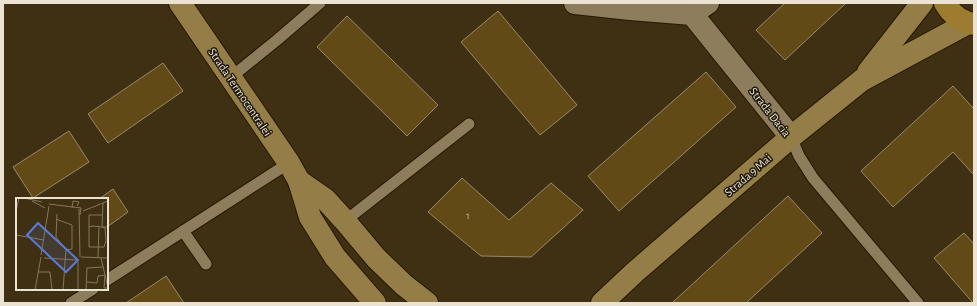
<svg xmlns="http://www.w3.org/2000/svg" width="977" height="306" viewBox="0 0 977 306" font-family="'Alegreya Sans',sans-serif">
<style>
.building{fill:#624a17;stroke:#998969}
.lines{fill:none;stroke-linecap:round;stroke-linejoin:round}
.lane-casing{stroke:#251800;stroke-width:13}
.street-casing{stroke:#251800;stroke-width:24}
.secondary-casing{stroke:#251800;stroke-width:24}
.primary-casing{stroke:#251800;stroke-width:24}
.lane{stroke:#8d7d5d;stroke-width:11}
.street{stroke:#8d7d5d;stroke-width:22}
.secondary{stroke:#947d46;stroke-width:22}
.primary{stroke:#9c7c2e;stroke-width:22}
.labels{text-anchor:middle;dominant-baseline:central;stroke-width:3;stroke-linejoin:round;paint-order:stroke}
.number-label{font-size:10px;fill:#c9bca2}
.street-label{font-size:12px;fill:#ebe2d1;stroke:#201a0d}
.inset-road{fill:none;stroke:#84775f;stroke-width:1}
.view{fill:#5b7ad6;fill-opacity:0.15;stroke:#5b7ad6;stroke-width:2}
.inset-edge{fill:none;stroke:#ebe2d1;stroke-width:2}
</style>
<rect width="100%" height="100%" fill="#3f3013"/>
<!-- building -->
<g class="building">
<polygon points="785,3 846,3 785,60 756,30"/>
<polygon points="498,11 577,105 540,135 461,42"/>
<polygon points="347,16 438,105 407,136 317,47"/>
<polygon points="163,63 183,91 108,143 88,114"/>
<polygon points="706,72 736,107 619,211 588,176"/>
<polygon points="953,86 974,109 974,175 953,152 893,207 861,171"/>
<polygon points="69,131 89,162 33,198 13,167"/>
<polygon points="462,178 509,220 551,183 583,210 531,257 481,256 428,212"/>
<polygon points="113,189 128,212 107,227 107,199 99,199"/>
<polygon points="788,196 822,233 746,303 672,303"/>
<polygon points="964,233 974,244 974,303 973,303 934,258"/>
<polygon points="166,276 184,303 126,303"/>
</g>
<g class="lines">
<defs>
<g id="lane">
<polyline points="230,78 277,40 320,3"/>
<polyline points="791,137 799,156 813,178 918,303"/>
<polyline points="345,221 469,124"/>
<polyline points="183,231 206,264"/>
<polyline points="107,280 289,163"/>
<polyline points="71,303 93,289"/>
</g>
<g id="street">
<polyline points="575,3 630,9 692,14 791,137"/>
<polyline points="692,14 708,3"/>
</g>
<g id="secondary">
<polyline points="180,3 289,163 299,181 310,217 335,257 375,303"/>
<polyline points="868,72 922,3"/>
<polyline points="299,181 325,199 345,221 376,258 404,285 427,303"/>
<polyline points="602,303 635,272 791,137 862,80 968,23"/>
</g>
<path id="primary" d="M945,3C951,14 962,22 974,24"/>
</defs>
<!-- lane casing -->
<use href="#lane" class="lane-casing"/>
<!-- street casing -->
<use href="#street" class="street-casing"/>
<!-- secondary casing -->
<use href="#secondary" class="secondary-casing"/>
<!-- primary casing -->
<use href="#primary" class="primary-casing"/>
<!-- lane -->
<use href="#lane" class="lane"/>
<!-- street -->
<use href="#street" class="street"/>
<!-- secondary -->
<use href="#secondary" class="secondary"/>
<!-- primary -->
<use href="#primary" class="primary"/>
</g>
<g class="labels">
<!-- number labels -->
<g class="number-label">
<text x="468" y="216">1</text>
</g>
<!-- street labels -->
<g class="street-label">
<text transform="translate(240 92) rotate(56)">Strada Termocentralei</text>
<text transform="translate(770 112) rotate(52)">Strada Dacia</text>
<text transform="translate(748 175) rotate(-41)">Strada 9 Mai</text>
</g>
</g>
<!-- overview -->
<g transform="translate(16 198)">
<rect width="92" height="92" fill="#3f3013"/>
<path class="inset-road" d="M8,0L26,4M16,3L29,10M87,5L86,29L89,30L90,43L88,49H73V29L77,28L86,29H92M33,6L65,10L64,17M56,10L57,3L63,4L61,8M63,11L64,59M0,13L3,0M67,13L92,3M41,16L40,39L50,52L47,92M40,21L56,27V51L50,52M73,29V17H86M0,37L28,42M25,57L33,8M65,59L92,60M28,60L61,62M82,60L83,28M85,60L92,90M62,64V92M23,74H34L36,92M71,84L81,85L82,78L89,77L88,90H92M19,92L25,59M70,92L71,70L87,69"/>
<path class="view" d="M22,25L62,62L50,74L11,37Z"/>
<rect width="92" height="92" class="inset-edge"/>
</g>
<!-- border -->
<rect width="977" height="306" fill="none" stroke="#ebe2d1" stroke-width="8"/>
</svg>
